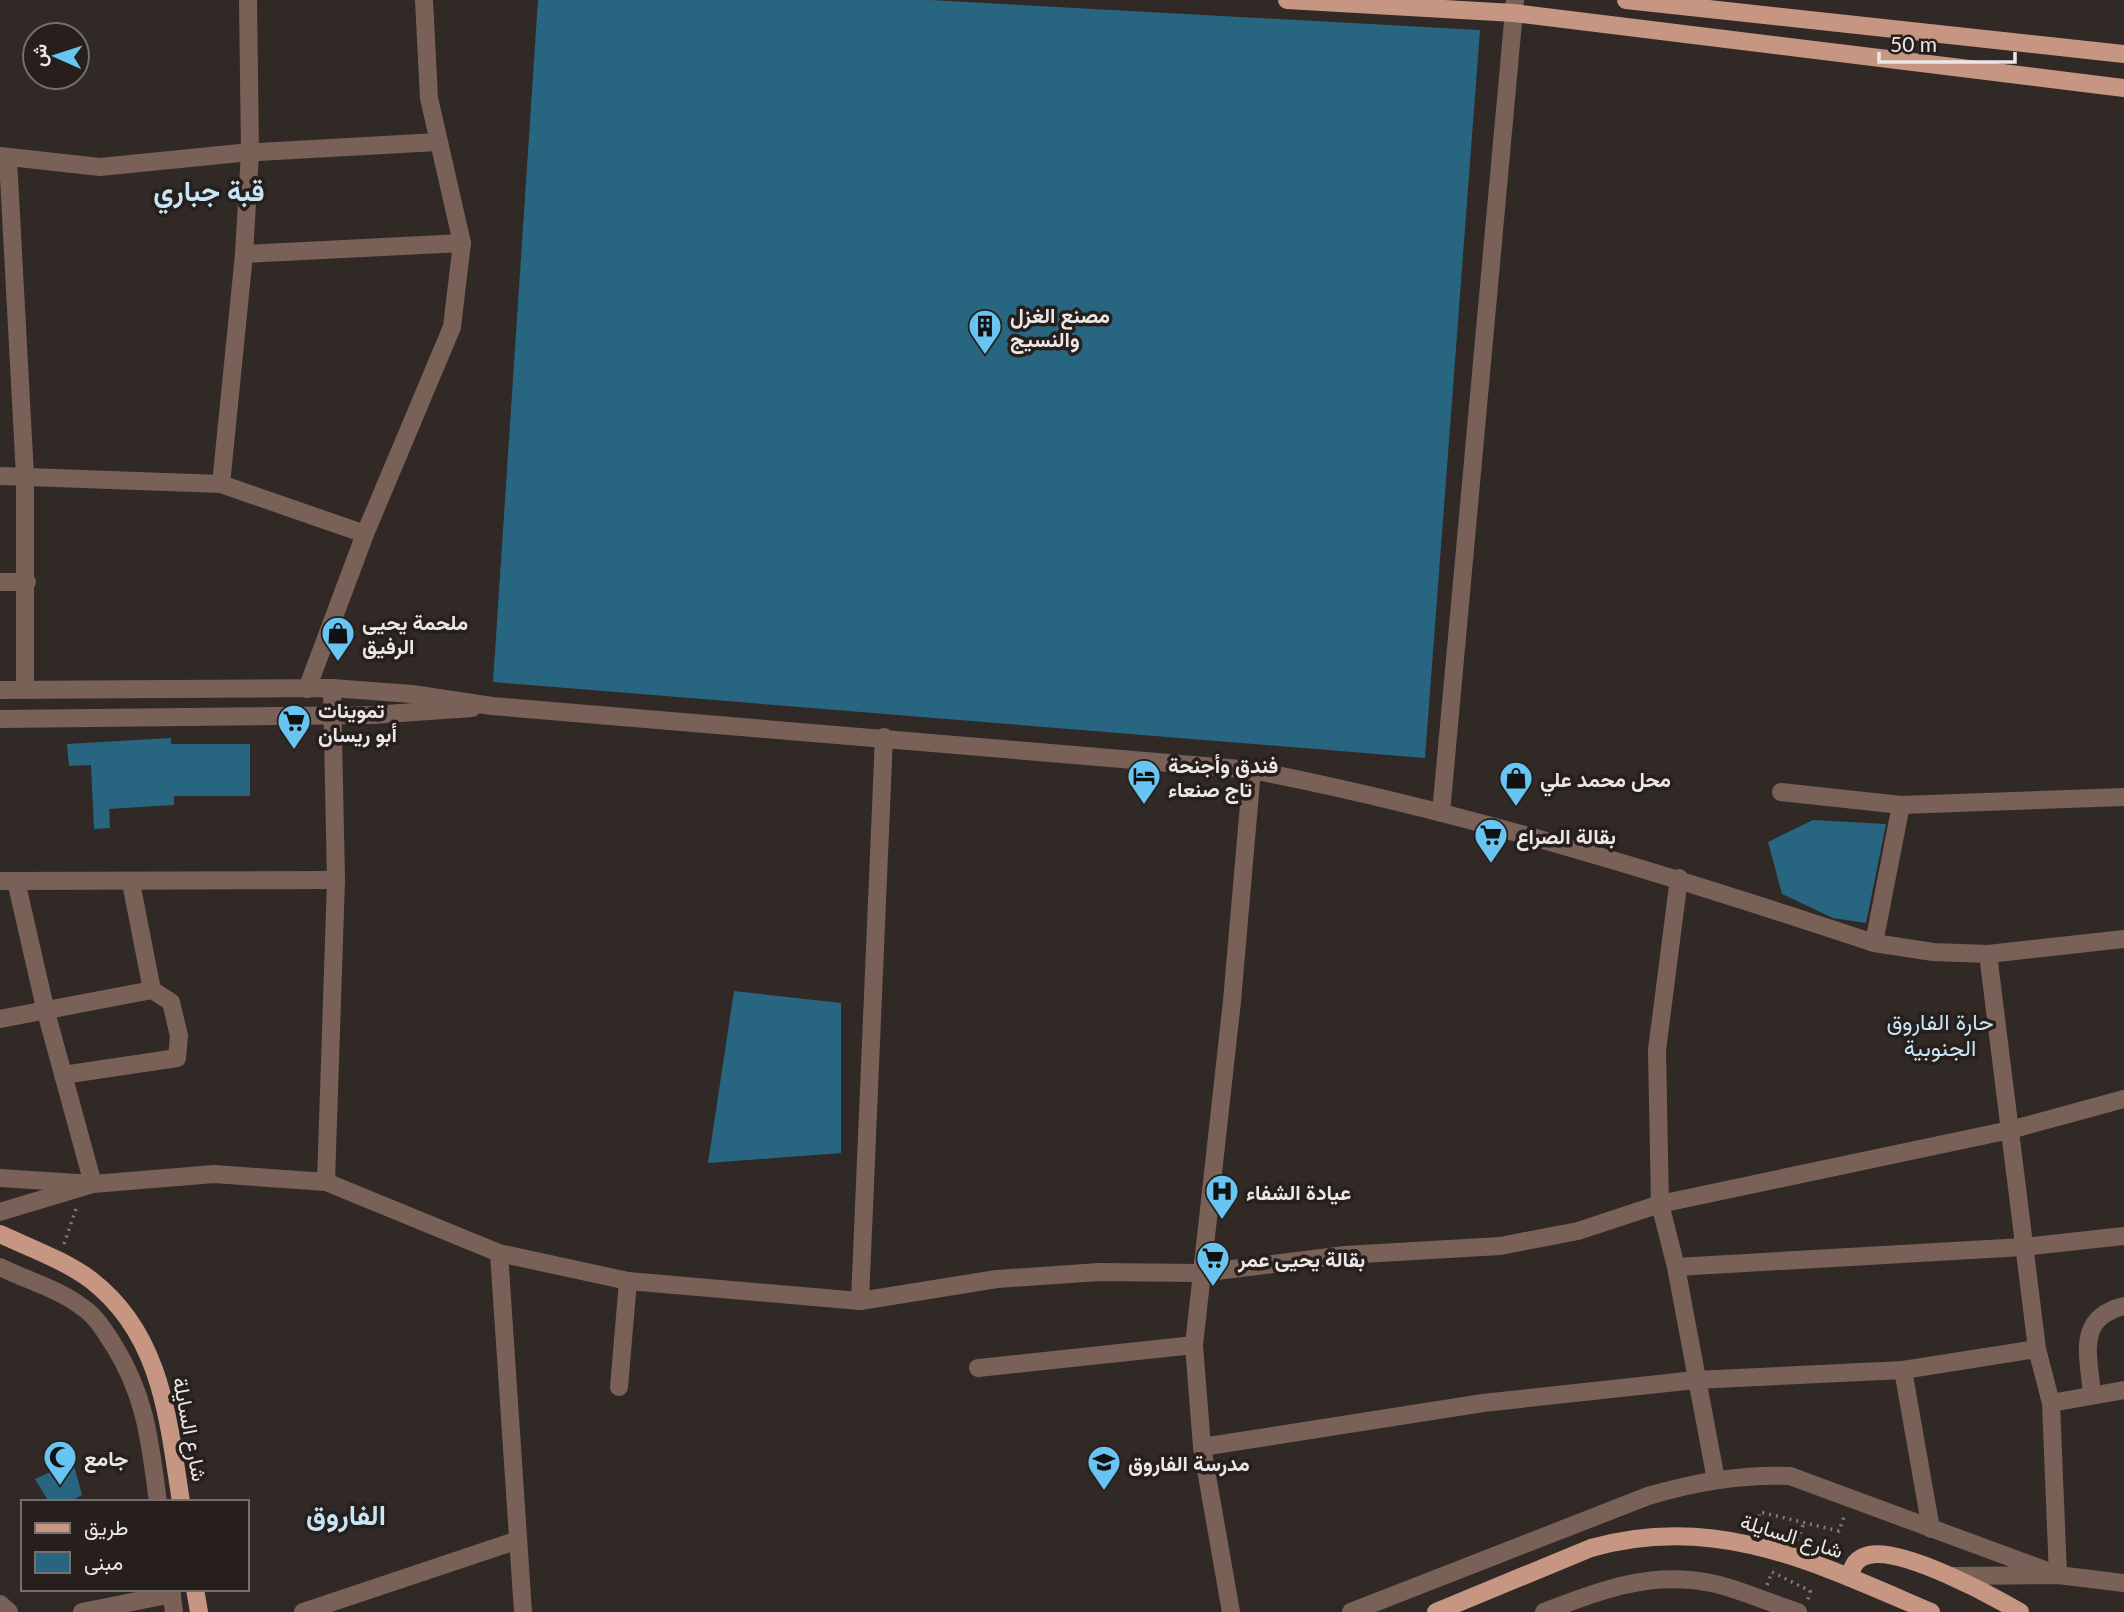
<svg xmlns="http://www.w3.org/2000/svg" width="2124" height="1612" viewBox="0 0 2124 1612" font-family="Lato,Vazirmatn,sans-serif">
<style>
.building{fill:#286581}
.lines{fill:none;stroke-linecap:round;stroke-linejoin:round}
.path{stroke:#817b79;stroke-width:3.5;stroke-dasharray:2 5;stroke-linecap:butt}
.minor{stroke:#796157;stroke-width:18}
.major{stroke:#c79682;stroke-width:18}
.labels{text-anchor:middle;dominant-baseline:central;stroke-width:7;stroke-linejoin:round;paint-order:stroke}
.poi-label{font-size:21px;font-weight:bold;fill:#ece7e6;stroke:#261f1c;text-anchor:start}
.street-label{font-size:21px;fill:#ece7e6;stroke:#261f1c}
.neighbourhood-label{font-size:23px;fill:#c6e5f6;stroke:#261f1c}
.district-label{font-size:28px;font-weight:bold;fill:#c6e5f6;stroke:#261f1c}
</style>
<rect width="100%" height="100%" fill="#302926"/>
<!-- building -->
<g class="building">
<polygon points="538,0 930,0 1480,30 1425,758 493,682"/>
<polygon points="171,738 171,744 250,744 250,796 174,796 174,805 109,809 110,828 94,829 91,765 69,766 67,744"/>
<polygon points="1813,820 1886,824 1866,923 1833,918 1782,894 1768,842"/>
<polygon points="734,991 841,1003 841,1153 708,1163"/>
<polygon points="73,1462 82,1495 69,1502 49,1502 35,1479"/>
</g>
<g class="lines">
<!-- path -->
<g class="path">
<polyline points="64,1244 77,1206"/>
<polyline points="1755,1530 1760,1512 1839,1531 1845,1514"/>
<polyline points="1797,1540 1804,1523"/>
<polyline points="1767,1585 1772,1572 1810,1591 1808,1600"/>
</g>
<!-- minor -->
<g class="minor">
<polyline points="0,156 100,167 240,153 437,142"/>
<polyline points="8,159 25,476 25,690"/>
<polyline points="244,254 462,243"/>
<polyline points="0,476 221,484 244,254 250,152 248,0"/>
<polyline points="221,484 365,534"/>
<polyline points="0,582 27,582"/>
<polyline points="307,689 365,534 452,327 462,243 429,98 424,0"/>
<path d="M0,690L332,688L412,694L492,706L1252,770C1463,811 1669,875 1874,943L1933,952L1988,954L2124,939"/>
<polyline points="0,719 372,715 472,708"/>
<polyline points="1781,792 1901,805 1874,943"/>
<polyline points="1901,805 2124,797"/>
<polyline points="1441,813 1515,0"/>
<polyline points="1679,878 1657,1050 1660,1204 1676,1267 1716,1480"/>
<polyline points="0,881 336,880"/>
<polyline points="0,1019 152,990"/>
<polyline points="63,1075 177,1058 179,1036 171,1002 152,990 131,883"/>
<polyline points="0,1178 93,1184 46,1012 16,881"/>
<polyline points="326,1182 336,880 332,688"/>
<polyline points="0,1212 93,1184 214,1174 326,1182 499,1253 628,1281 860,1301 997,1279 1099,1272 1200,1273 1345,1255 1500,1246 1578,1231 1660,1204 2010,1130 2124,1099"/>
<polyline points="499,1253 523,1612"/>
<path d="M0,1267C26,1280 59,1289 82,1307C96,1316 104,1330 113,1344C146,1396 150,1442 158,1502"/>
<polyline points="1676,1267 2023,1247 2124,1236"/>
<polyline points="860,1301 884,737"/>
<polyline points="978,1368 1194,1345"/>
<polyline points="1903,1370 1931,1529"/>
<polyline points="619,1387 628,1281"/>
<path d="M2092,1395C2089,1356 2075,1318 2124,1306"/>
<polyline points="2051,1403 2124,1390"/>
<polyline points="1202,1447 1483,1403 1695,1380 1903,1370 2037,1349"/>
<polyline points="1953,1576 2058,1575 2124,1583"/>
<polyline points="171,1589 174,1612"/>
<polyline points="0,1604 9,1612"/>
<polyline points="82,1612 172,1594"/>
<polyline points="303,1612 518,1540"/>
<polyline points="1231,1612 1202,1447 1194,1345 1232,1001 1252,770"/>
<path d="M1351,1612L1648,1496C1695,1482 1741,1474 1790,1476L2058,1575L2051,1403L2037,1349L1988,954"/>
<path d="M1544,1612C1600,1590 1650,1571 1711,1583C1740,1589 1769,1603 1798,1612"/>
</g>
<!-- major -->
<g class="major">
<polyline points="1287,0 1514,13 2124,88"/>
<polyline points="1626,0 2124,54"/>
<path d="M0,1234C30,1248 64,1260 91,1280C162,1335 168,1419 181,1502"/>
<path d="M1849,1577C1853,1565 1856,1558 1869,1555C1902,1547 1991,1595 2020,1612"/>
<polyline points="195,1589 199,1612"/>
<path d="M1436,1612L1591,1548C1716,1512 1818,1564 1931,1612"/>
</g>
</g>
<!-- icons -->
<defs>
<symbol id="building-pin" viewBox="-11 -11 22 30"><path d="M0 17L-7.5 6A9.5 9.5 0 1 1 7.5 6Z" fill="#68c4f0" stroke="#261f1c"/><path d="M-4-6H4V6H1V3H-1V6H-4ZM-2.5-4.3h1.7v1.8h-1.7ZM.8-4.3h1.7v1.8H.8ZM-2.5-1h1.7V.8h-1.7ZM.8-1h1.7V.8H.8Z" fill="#111"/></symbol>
<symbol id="shop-pin" viewBox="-11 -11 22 30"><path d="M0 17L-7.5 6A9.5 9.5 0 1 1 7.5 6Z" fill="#68c4f0" stroke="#261f1c"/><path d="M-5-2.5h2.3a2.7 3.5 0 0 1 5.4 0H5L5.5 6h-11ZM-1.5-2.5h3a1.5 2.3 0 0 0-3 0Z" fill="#111"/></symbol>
<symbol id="supermarket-pin" viewBox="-11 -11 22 30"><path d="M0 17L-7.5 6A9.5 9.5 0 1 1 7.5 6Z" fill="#68c4f0" stroke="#261f1c"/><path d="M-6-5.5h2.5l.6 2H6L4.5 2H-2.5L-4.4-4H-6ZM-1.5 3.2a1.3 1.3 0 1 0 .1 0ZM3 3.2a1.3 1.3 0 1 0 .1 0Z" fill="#111"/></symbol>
<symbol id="hotel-pin" viewBox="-11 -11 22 30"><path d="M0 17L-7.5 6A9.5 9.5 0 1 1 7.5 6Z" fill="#68c4f0" stroke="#261f1c"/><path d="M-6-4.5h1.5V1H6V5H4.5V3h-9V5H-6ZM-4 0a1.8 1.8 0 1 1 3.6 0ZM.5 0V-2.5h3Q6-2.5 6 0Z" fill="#111"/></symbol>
<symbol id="hospital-pin" viewBox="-11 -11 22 30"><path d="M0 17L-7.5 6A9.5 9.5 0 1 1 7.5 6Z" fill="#68c4f0" stroke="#261f1c"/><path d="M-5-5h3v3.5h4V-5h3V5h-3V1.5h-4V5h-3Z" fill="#111"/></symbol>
<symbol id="mosque-pin" viewBox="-11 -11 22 30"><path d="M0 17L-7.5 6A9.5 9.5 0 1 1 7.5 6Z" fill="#68c4f0" stroke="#261f1c"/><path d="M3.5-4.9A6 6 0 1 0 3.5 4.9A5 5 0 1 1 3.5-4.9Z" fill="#111"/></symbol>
<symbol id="school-pin" viewBox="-11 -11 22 30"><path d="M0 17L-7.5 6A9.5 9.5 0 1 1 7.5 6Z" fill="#68c4f0" stroke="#261f1c"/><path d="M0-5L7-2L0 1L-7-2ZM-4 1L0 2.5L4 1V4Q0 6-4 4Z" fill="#111"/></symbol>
</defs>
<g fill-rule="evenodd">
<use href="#building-pin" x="966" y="307" width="38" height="52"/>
<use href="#shop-pin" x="319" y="614" width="38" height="52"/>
<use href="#supermarket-pin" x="275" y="702" width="38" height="52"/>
<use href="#hotel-pin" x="1125" y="757" width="38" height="52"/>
<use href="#shop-pin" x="1497" y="759" width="38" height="52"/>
<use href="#supermarket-pin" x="1472" y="816" width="38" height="52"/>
<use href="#hospital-pin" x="1203" y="1172" width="38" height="52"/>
<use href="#supermarket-pin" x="1194" y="1239" width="38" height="52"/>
<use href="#mosque-pin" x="41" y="1438" width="38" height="52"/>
<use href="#school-pin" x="1085" y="1443" width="38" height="52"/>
</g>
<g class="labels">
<!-- poi labels -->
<g class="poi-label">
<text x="1010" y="314">مصنع الغزل<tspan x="1010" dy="24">والنسيج</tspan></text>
<text x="362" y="621">ملحمة يحيى<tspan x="362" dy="24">الرفيق</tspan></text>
<text x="318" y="709">تموينات<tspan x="318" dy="24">أبو ريسان</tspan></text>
<text x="1168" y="764">فندق وأجنحة<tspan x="1168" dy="24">تاج صنعاء</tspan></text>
<text x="1540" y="778">محل محمد علي</text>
<text x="1516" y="835">بقالة الصراع</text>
<text x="1246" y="1191">عيادة الشفاء</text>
<text x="1238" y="1258">بقالة يحيى عمر</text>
<text x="84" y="1457">جامع</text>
<text x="1128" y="1462">مدرسة الفاروق</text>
</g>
<!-- street labels -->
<g class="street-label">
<text transform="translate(191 1429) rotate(79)">شارع السايلة</text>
<text transform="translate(1792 1535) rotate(17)">شارع السايلة</text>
</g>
<!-- neighbourhood labels -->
<g class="neighbourhood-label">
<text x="1940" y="1021">حارة الفاروق<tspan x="1940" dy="26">الجنوبية</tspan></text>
</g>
<!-- district labels -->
<g class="district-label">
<text x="209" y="190">قبة جباري</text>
<text x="346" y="1514">الفاروق</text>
</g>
</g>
<!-- legend -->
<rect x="21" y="1500" width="228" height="91" fill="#261f1c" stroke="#756f6d" stroke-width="2"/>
<rect x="35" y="1523" width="35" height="10" fill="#c79682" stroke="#756f6d" stroke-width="2"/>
<text x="84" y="1535" font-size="21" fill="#ece7e6">طريق</text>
<rect x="35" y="1552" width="35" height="21" fill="#286581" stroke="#756f6d" stroke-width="2"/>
<text x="84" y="1570" font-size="21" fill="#ece7e6">مبنى</text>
<!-- north arrow -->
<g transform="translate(56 56) rotate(273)"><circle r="33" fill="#261f1c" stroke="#756f6d" stroke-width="2"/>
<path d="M0-5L12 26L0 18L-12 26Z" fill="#68c4f0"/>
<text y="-10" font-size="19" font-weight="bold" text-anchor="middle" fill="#ece7e6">ش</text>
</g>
<!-- scale -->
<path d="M1879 52v10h136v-10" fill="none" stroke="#ece7e6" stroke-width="3.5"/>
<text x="1890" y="52" font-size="21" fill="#ece7e6" stroke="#261f1c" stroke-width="5" paint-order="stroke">50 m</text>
</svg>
